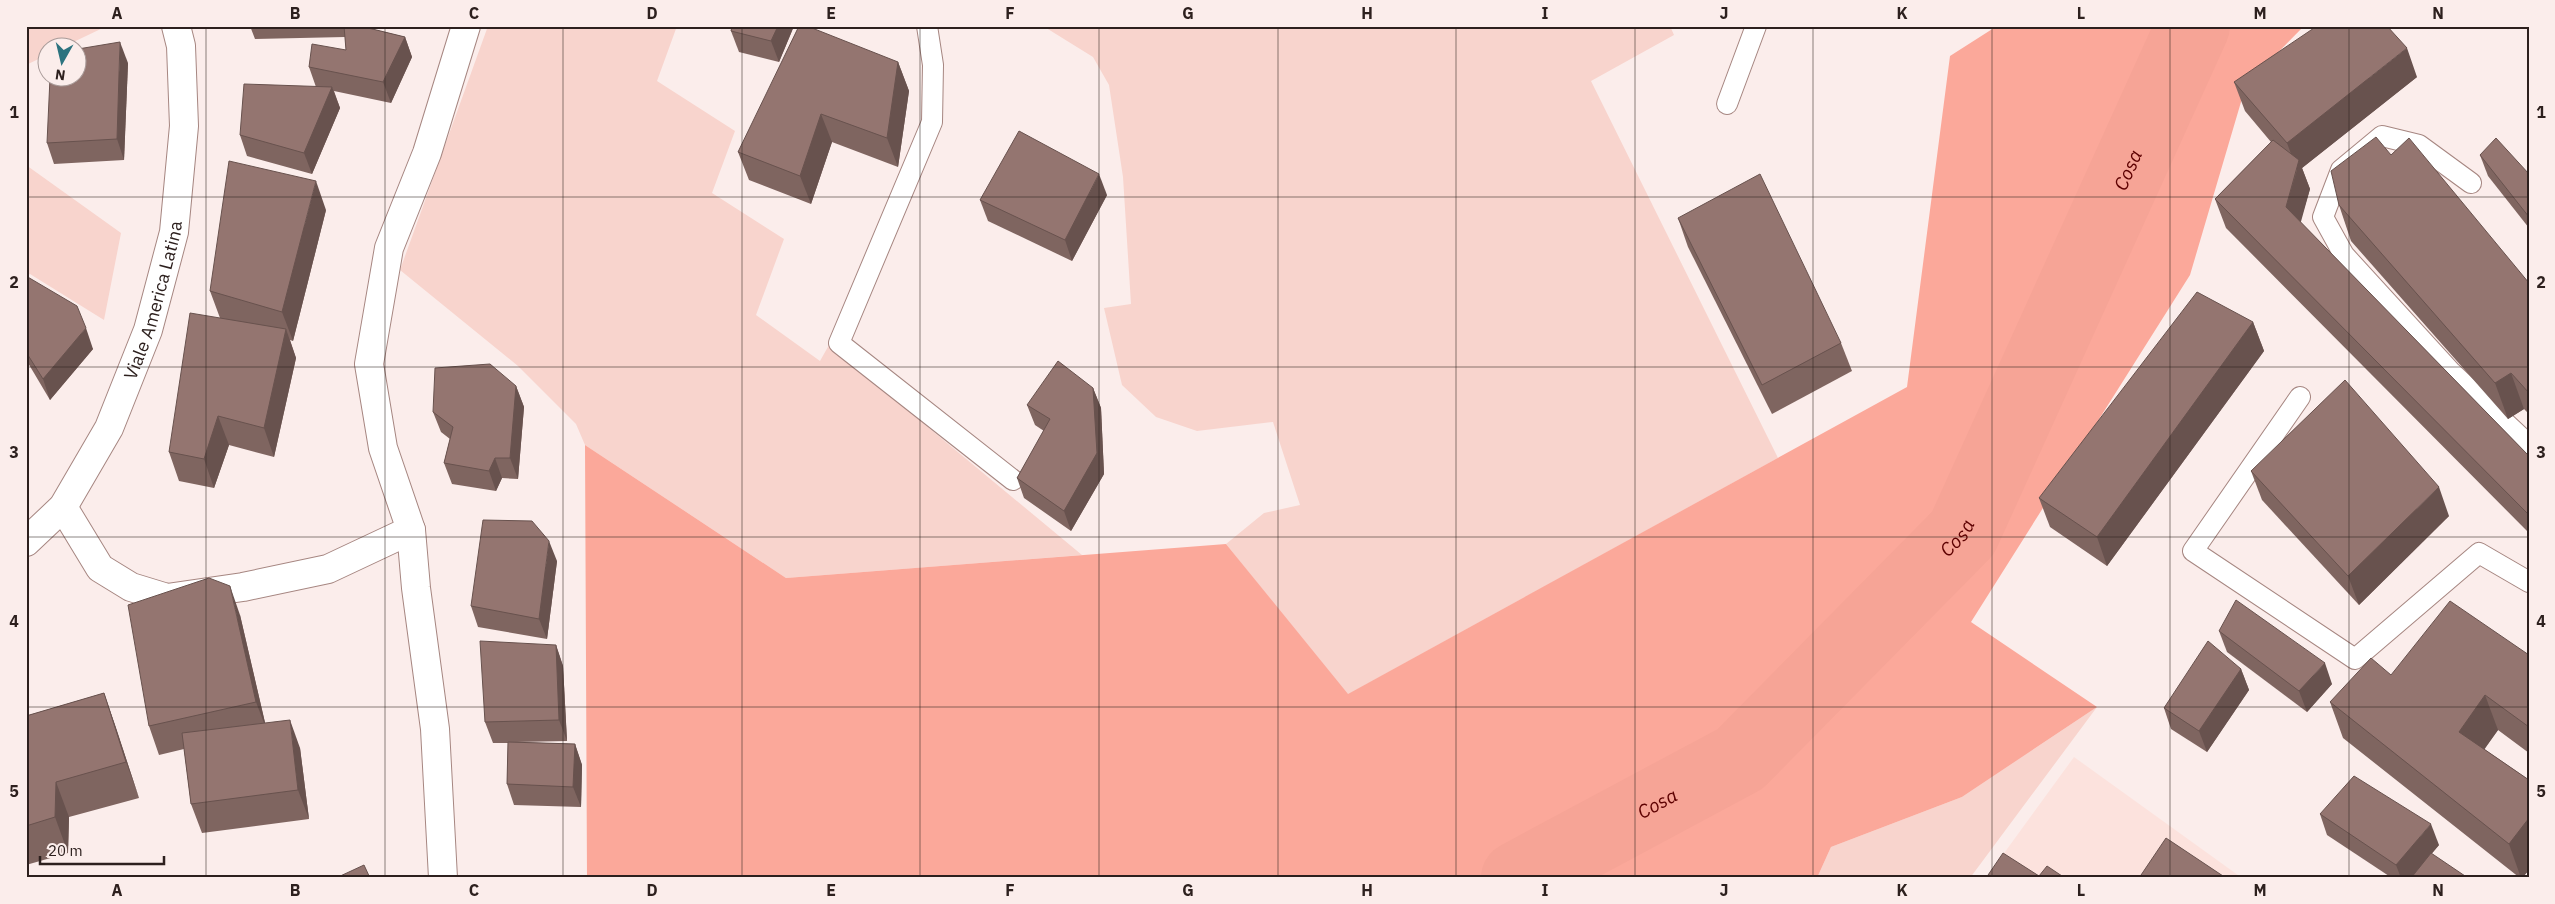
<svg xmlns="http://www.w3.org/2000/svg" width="2555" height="904" viewBox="0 0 2555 904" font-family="'IBM Plex Sans',sans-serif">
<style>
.built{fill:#fce2dd}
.green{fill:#f8d4cd}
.forest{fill:#fba89a}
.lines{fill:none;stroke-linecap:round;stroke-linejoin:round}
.river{stroke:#f6a496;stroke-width:74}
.lane-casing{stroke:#a68681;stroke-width:22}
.street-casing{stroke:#a68681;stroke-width:30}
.secondary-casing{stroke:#a68681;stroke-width:30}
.lane{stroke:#fff;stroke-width:20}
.street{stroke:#fff;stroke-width:28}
.secondary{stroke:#fff;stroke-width:28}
.wall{fill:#7f6560}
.shaded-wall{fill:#68524e}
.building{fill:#947570;stroke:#68524e}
.grid{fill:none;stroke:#2d201e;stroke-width:1;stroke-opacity:0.55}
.labels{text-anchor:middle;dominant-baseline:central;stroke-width:4.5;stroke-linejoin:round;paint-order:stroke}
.street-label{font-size:18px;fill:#2d201e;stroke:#fbedeb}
.water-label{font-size:19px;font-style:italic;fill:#5d0000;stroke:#fbedeb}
.neatline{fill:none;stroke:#2d201e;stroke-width:2}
.grid-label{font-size:16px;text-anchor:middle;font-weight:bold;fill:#2d201e}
</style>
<rect width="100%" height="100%" fill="#fbedeb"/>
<!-- built -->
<polygon class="built" points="2074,757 2242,878 1986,878"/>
<!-- green -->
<g class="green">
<polygon points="26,26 107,26 63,47 48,48 47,55 26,65"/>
<polygon points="488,26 677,26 657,81 735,131 712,193 784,239 756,315 820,361 829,345 1082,555 786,578 585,445 576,424 518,366 400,270"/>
<polygon points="1043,26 1670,26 1674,35 1591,81 1778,458 1347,695 1226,544 1264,513 1300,505 1273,422 1197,431 1156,417 1122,385 1104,308 1131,304 1123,177 1109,85 1093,57"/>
<polygon points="26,165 121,233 104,320 30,274 26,276"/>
<polygon points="2097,707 1970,878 1817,878 1831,847 1962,797"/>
</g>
<!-- forest -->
<polygon class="forest" points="1997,26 2304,26 2246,85 2190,275 1971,622 2097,707 1962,797 1831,847 1817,878 587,878 585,445 786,578 1226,544 1348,694 1907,387 1950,56"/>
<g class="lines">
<!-- river -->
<path class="river" id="s1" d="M1518,878L1740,759L1963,533L2193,26"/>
<defs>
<g id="lane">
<polyline points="927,26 933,65 932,122 839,343 1013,480"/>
<polyline points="1727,104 1756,26"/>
<polyline points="2471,183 2419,145 2382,136 2341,170 2323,217 2344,255 2450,371 2529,445"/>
<polyline points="2300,397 2193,551 2355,659 2479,553 2529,582"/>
</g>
<g id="street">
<polyline points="63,507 100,568 131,587 167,598 243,587 328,569 411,530 383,448 369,364 389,248 427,153 466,26"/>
<polyline points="411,530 416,588 435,729 443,878"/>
</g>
<g id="secondary">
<path id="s2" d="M26,542L63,507L109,428L148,330L174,232L184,126L181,46L176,26"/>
</g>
</defs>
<!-- lane casing -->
<use href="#lane" class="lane-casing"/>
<!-- street casing -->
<use href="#street" class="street-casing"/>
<!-- secondary casing -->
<use href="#secondary" class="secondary-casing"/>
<!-- lane -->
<use href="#lane" class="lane"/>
<!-- street -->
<use href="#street" class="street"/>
<!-- secondary -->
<use href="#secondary" class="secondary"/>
</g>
<!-- wall -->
<g class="wall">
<polygon points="250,26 360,26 405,37 412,57 391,103 334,91 340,108 312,174 247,156 240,135 316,87 309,67 346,50 345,37 255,39"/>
<polygon points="732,26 794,26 779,62 739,52 731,31"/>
<polygon points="898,62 909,91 898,167 832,142 811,204 749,180 738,152"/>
<polygon points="128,63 124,160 54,164 47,143"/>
<polygon points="2417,77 2302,168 2310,189 2300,222 2529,456 2529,533 2226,228 2215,199 2271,142 2245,111 2234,82"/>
<polygon points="2391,155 2529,283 2529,414 2524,409 2508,419 2351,241 2339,205"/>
<polygon points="2480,155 2529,174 2529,228 2488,176"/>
<polygon points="1107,195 1072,261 988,221 980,200"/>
<polygon points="326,210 293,341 290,340 296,358 274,457 229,445 214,488 179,481 169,452 220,318 210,291"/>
<polygon points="1678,218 1841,343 1852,371 1772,414 1688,247"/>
<polygon points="26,276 93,349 50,400 28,363 26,359"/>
<polygon points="2253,322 2264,351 2107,566 2050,527 2039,498"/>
<polygon points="516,386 524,407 518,479 502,478 496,491 452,484 444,463 450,439 441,432 433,412"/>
<polygon points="1093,388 1101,408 1104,474 1071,531 1024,498 1017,478 1044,431 1035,425 1027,405"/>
<polygon points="2251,471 2449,516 2359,605 2262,500"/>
<polygon points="557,561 547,639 478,627 471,606"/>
<polygon points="240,615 265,723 300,748 309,819 202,833 191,804 184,749 159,755 149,726"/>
<polygon points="2219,631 2332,684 2307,712 2227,652"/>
<polygon points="556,645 563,666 567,741 517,742 575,744 582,765 581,807 514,805 507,784 508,743 493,743 485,722"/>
<polygon points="2529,655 2529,753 2498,730 2484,749 2529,780 2529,870 2522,878 2520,878 2343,738 2330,702 2391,675"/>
<polygon points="2241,669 2249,690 2207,752 2171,729 2164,708"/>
<polygon points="104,693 116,728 139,798 69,817 68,853 26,865 26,716"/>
<polygon points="2320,814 2439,845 2411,878 2392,878 2327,835"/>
</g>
<!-- shaded-wall -->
<g class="shaded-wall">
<polygon points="778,26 794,26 779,62 771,41"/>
<polygon points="405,37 412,57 391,103 383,82"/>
<polygon points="120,42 128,63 124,160 117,139"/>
<polygon points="2407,48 2417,77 2302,168 2310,189 2297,236 2286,207 2297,170 2287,143"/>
<polygon points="898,62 909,91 898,167 887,138"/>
<polygon points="332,87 340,108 312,174 304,153"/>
<polygon points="821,114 832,142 811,204 800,176"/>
<polygon points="1099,174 1107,195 1072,261 1065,240"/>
<polygon points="316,181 326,210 293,341 282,312"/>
<polygon points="2253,322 2264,351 2107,566 2097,537"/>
<polygon points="86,328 93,349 50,400 43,379"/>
<polygon points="286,329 296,358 274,457 264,428"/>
<polygon points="2511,373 2524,409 2508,419 2495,383"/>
<polygon points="516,386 524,407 518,479 510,458"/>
<polygon points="1093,388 1101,408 1104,474 1071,531 1064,511"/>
<polygon points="218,416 229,445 214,488 204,459"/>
<polygon points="495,458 502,478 496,491 489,471"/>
<polygon points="2439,487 2449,516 2359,605 2348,576"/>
<polygon points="549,541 557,561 547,639 539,619"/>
<polygon points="230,586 240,615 267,731 256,702"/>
<polygon points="556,645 563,666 567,741 559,720"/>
<polygon points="2325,663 2332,684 2307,712 2299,691"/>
<polygon points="2241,669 2249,690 2207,752 2199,731"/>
<polygon points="104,693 116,728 139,798 126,762"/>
<polygon points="2485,695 2498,730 2472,767 2459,732"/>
<polygon points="290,720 300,748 309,819 298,790"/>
<polygon points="575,744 582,765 581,807 573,787"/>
<polygon points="56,782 69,817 68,853 55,817"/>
<polygon points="2529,818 2529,870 2522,878 2521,878 2509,844"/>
<polygon points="2431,824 2439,845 2411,878 2401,878 2396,865"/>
</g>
<!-- building -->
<g class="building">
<polygon points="344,26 360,26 405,37 383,82 309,67 312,44 346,50"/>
<polygon points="732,26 778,26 771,41 731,31"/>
<polygon points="799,26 807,26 898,62 887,138 821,114 800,176 738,152"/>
<polygon points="2317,26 2387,26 2407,48 2287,143 2234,82"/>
<polygon points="120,42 117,139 47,143 50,78 78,78 78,49"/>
<polygon points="244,84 332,87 304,153 240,135"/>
<polygon points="1019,131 1099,174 1065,240 980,200"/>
<polygon points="2376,137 2391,155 2409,138 2529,283 2529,393 2511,373 2495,383 2339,205 2331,171"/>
<polygon points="2496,138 2529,174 2529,217 2480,155"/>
<polygon points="2273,140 2299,160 2286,207 2529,456 2529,515 2215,199"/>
<polygon points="229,161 316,181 282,312 210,291"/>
<polygon points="1760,174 1841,343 1762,385 1678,218"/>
<polygon points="26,276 77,306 86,328 43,379 26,352"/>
<polygon points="2197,292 2253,322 2097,537 2039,498"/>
<polygon points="190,313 286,329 264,428 218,416 204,459 169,452"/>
<polygon points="1058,361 1093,388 1097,453 1064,511 1017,478 1050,419 1027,405"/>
<polygon points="490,364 516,386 510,458 495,458 489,471 444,463 453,427 433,412 435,368"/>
<polygon points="2345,380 2439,487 2348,576 2251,471"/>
<polygon points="483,520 532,521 549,541 539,619 471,606"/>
<polygon points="209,578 230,586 256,702 149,726 128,605"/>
<polygon points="2236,600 2325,663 2299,691 2219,631"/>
<polygon points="2450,601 2529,655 2529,727 2485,695 2459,732 2529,780 2529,818 2509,844 2330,702 2371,658 2391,675"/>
<polygon points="480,641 556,645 559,720 485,722"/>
<polygon points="2208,641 2241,669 2199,731 2164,708"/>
<polygon points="104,693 126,762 56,782 55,817 26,826 26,716"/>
<polygon points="290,720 298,790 191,804 182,733"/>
<polygon points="508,742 575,744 573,787 507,784"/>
<polygon points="2354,776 2431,824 2396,865 2320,814"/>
<polygon points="2166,838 2226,878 2139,878"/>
<polygon points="2003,853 2039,876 2047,866 2065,878 1986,878"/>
<polygon points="2431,853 2468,878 2411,878"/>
<polygon points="364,865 370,878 336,878"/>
</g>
<!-- grid -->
<path class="grid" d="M206,26V878M385,26V878M563,26V878M742,26V878M920,26V878M1099,26V878M1278,26V878M1456,26V878M1635,26V878M1813,26V878M1992,26V878M2170,26V878M2349,26V878M26,197H2529M26,367H2529M26,537H2529M26,707H2529"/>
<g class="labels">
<!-- street labels -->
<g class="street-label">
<text stroke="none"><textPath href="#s2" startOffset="278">Viale America Latina</textPath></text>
</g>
<!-- water labels -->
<g class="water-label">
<text stroke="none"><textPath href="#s1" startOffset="968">Cosa</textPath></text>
<text stroke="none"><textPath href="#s1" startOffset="562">Cosa</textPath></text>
<text stroke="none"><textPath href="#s1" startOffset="158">Cosa</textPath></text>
</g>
</g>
<!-- border -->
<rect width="2555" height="904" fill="none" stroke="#fbedeb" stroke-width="55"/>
<!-- north arrow -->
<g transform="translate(62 62) rotate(188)"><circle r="24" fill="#fbedeb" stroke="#a99b99"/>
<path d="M0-4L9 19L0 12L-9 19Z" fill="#2c737f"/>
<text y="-8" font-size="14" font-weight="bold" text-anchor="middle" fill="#2d201e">N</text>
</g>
<!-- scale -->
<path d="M40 856v8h124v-8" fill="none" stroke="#2d201e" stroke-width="2.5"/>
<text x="48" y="856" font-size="15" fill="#2d201e" stroke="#fbedeb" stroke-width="4" paint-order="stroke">20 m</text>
<rect x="28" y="28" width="2500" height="848" class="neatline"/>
<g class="grid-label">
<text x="117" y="19">A</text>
<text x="295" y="19">B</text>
<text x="474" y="19">C</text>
<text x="652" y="19">D</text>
<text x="831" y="19">E</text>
<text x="1010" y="19">F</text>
<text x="1188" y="19">G</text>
<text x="1367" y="19">H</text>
<text x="1545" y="19">I</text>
<text x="1724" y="19">J</text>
<text x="1902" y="19">K</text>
<text x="2081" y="19">L</text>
<text x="2260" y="19">M</text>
<text x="2438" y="19">N</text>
<text x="14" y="118">1</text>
<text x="2541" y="118">1</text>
<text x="14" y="288">2</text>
<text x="2541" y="288">2</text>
<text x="14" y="458">3</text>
<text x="2541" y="458">3</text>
<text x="14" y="627">4</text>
<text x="2541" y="627">4</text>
<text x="14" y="797">5</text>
<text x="2541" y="797">5</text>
<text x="117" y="896">A</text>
<text x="295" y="896">B</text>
<text x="474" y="896">C</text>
<text x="652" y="896">D</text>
<text x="831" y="896">E</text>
<text x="1010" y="896">F</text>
<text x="1188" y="896">G</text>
<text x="1367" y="896">H</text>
<text x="1545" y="896">I</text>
<text x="1724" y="896">J</text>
<text x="1902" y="896">K</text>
<text x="2081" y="896">L</text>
<text x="2260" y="896">M</text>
<text x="2438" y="896">N</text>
</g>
</svg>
